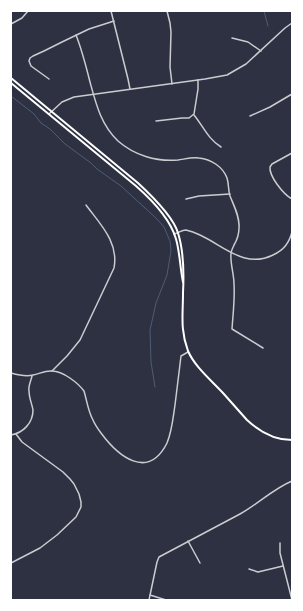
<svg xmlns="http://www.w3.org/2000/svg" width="303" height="611" viewBox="0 0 303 611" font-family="'PT Sans',sans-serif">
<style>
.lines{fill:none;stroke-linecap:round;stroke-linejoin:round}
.stream{stroke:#4f5d75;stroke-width:1}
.minor{stroke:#caccd0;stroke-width:1.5}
.tertiary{stroke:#caccd0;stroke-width:1.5}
.secondary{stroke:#fff;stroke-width:2}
</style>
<rect width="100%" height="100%" fill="#2d3142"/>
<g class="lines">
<!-- stream -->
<g class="stream">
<polyline points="264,11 268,26"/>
<polyline points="11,96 34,114 41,123 50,129 65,144 91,163 97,169 121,186 157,219 164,227 170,241 171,251 167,275 156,303 150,330 151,362 155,387"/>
</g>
<!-- minor -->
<g class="minor">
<polyline points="111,11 128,79 130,89"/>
<polyline points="167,11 170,23 171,32 170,67 172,84"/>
<polyline points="11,24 22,18 28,11"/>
<path d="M76,35C82,50 86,66 90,82C96,104 101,125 118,141C134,155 156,162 178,160C185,159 192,157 199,158C211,159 223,167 227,178C229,184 228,190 230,196C234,206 240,217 239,228C239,234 237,240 234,245C233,248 231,250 231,254C230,263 234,274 234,284C235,299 233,314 232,329L263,348"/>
<polyline points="232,38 248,42 261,51"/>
<polyline points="49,79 31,66 29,61 30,58 33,56 44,51 62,42 89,29 114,21"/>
<polyline points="49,114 62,102 74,97 205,79 227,75 246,64 285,28 292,23"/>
<path d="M194,115C203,126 208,139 221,147"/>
<polyline points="250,116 270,107 292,94"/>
<polyline points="156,121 182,118 189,118 194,114 198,89 198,80"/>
<path d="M292,153L272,164L270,167C269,176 283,194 292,199"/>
<polyline points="186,199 199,196 230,194"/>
<path d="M174,234C178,233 182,230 186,230C191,231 196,233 200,235C224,246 245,269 273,255C284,250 289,243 292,232"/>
<path d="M52,371L67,356L80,340L114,268C119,242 100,224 86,205"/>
<path d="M11,435C23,433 33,423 33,410C32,404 29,398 29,391C28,386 31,381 32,376"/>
<polyline points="188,541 200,563"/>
<polyline points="280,543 280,553 292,600"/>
<polyline points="11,563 40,548 57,535 76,517 81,507 81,502 79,494 74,484 70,479 63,472 22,442 16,434"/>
<polyline points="249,569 258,572 283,566"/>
<polyline points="150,595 166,600"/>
<path d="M149,600L157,562L159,557L240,514C258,504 273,489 292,481"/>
</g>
<!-- tertiary -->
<path class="tertiary" d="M11,373C18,375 26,377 33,375C39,374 46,370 52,371C63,371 78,383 84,391C87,401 88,411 93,420C95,425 98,429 101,433C118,456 148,481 167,443C172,431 173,418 175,405C177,388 179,372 181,356L188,352"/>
<!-- secondary -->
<g class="secondary">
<path d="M11,78L138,183C151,195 173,216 178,233C184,252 184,274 183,293C183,315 180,329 188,351C195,367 211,380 223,393C231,402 239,411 247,420C260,432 274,440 292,440"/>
<path d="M11,83L136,186C152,200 170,218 176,239C180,253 180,268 183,282"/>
</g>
</g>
<!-- border -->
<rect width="303" height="611" fill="none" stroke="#ffffff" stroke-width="24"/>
</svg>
